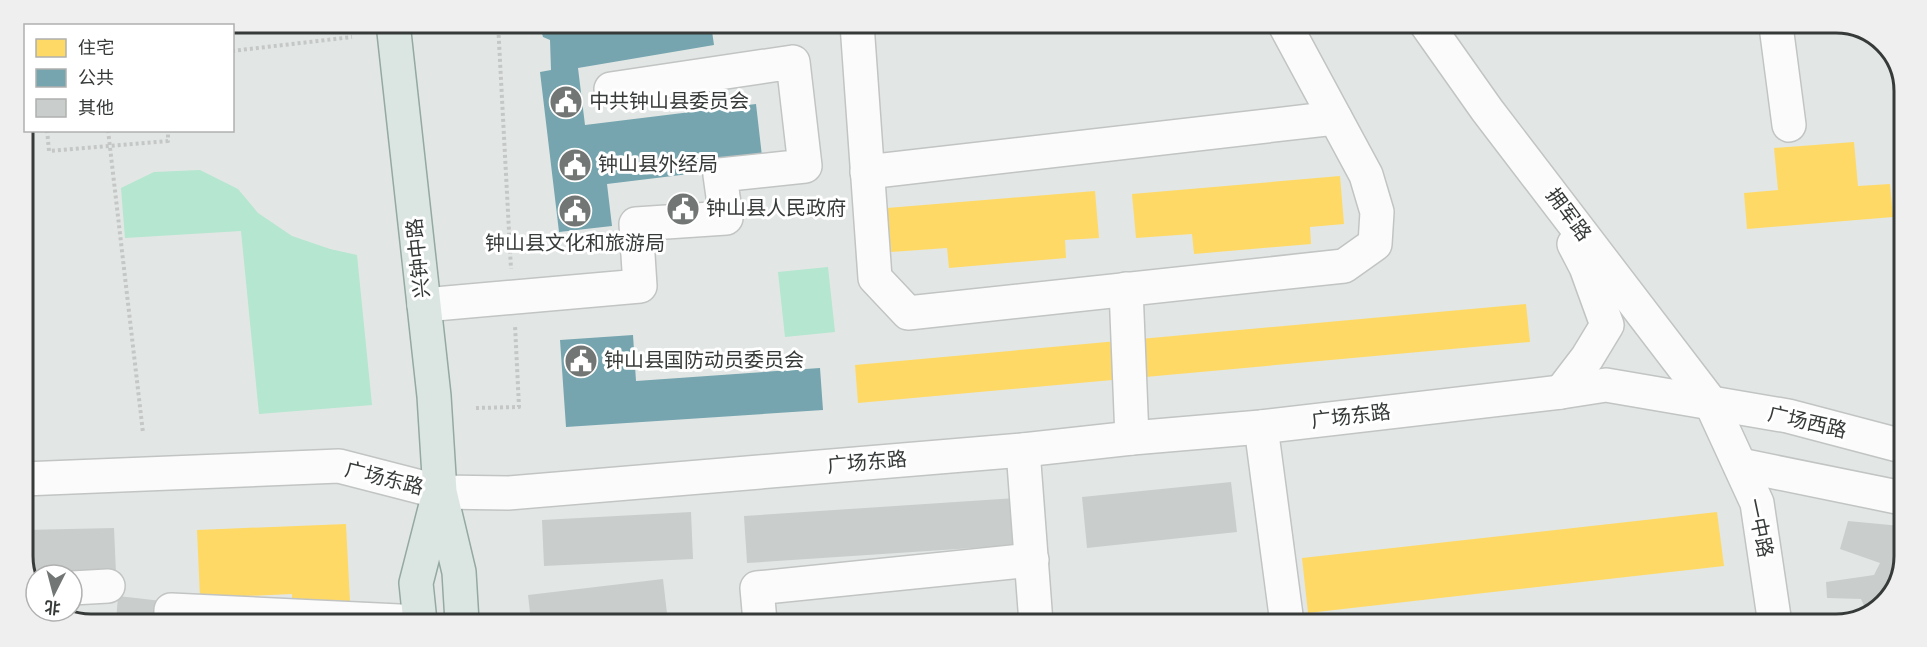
<svg xmlns="http://www.w3.org/2000/svg" width="1927" height="647" viewBox="0 0 1927 647" font-family="'Varela Round','Noto Sans SC',sans-serif">
<style>
.green{fill:#b4e6d0}
.homes{fill:#ffd966}
.public{fill:#76a5af}
.building{fill:#c9cecc}
.lines{fill:none;stroke-linecap:round;stroke-linejoin:round}
.minor-casing{stroke:#c1c4c3;stroke-width:36}
.major-casing{stroke:#94a9a1;stroke-width:36}
.path{stroke:#c5c7c6;stroke-width:4;stroke-dasharray:3 3;stroke-linecap:butt}
.minor{stroke:#fbfbfb;stroke-width:33}
.major{stroke:#dbe6e2;stroke-width:33}
.labels{text-anchor:middle;dominant-baseline:central;stroke-width:6;stroke-linejoin:round;paint-order:stroke}
.poi-label{font-size:20px;fill:#363a38;stroke:#fff;text-anchor:start}
.street-label{font-size:20px;fill:#363a38;stroke:#fff}
.rim{fill:none;stroke:#363a38;stroke-width:3}
</style>
<rect width="100%" height="100%" fill="#e2e7e5"/>
<!-- green -->
<g class="green">
<polygon points="200,170 238,189 258,213 292,236 330,249 357,255 372,405 259,414 241,231 125,238 121,188 154,172"/>
<polygon points="828,267 835,332 785,337 778,272"/>
</g>
<!-- homes -->
<g class="homes">
<polygon points="1854,142 1858,186 1890,184 1893,217 1747,229 1744,193 1778,190 1774,148"/>
<polygon points="1340,176 1344,224 1310,227 1311,244 1194,254 1192,234 1136,238 1132,194"/>
<polygon points="1095,191 1099,238 1065,240 1066,258 949,268 947,248 891,252 887,208"/>
<polygon points="1526,304 1530,342 858,403 855,365"/>
<polygon points="1717,512 1724,566 1308,613 1302,558"/>
<polygon points="346,524 351,622 293,621 292,594 200,598 197,530"/>
<polygon points="1699,617 1700,624 1639,624 1638,623"/>
</g>
<!-- public -->
<g class="public">
<polygon points="539,23 711,24 714,45 578,68 585,125 756,104 763,165 607,184 612,226 559,232 540,72 551,70 550,40 543,37"/>
<polygon points="633,335 636,381 820,368 823,410 566,427 560,340"/>
</g>
<!-- building -->
<g class="building">
<polygon points="1231,482 1237,532 1087,548 1082,497"/>
<polygon points="1016,498 1019,545 747,563 744,516"/>
<polygon points="691,512 693,559 544,566 542,520"/>
<polygon points="1848,521 1901,526 1901,578 1877,611 1868,614 1861,599 1827,598 1826,582 1874,575 1880,563 1840,549"/>
<polygon points="114,528 116,573 28,574 23,561 23,530"/>
<polygon points="663,579 668,622 531,622 528,595"/>
<polygon points="118,596 162,601 160,621 116,621"/>
<polygon points="66,619 96,619 96,621 69,621"/>
</g>
<g class="lines">
<defs>
<g id="minor">
<polyline points="857,24 875,278 908,313 1344,266 1375,244 1377,212 1366,175 1285,25"/>
<polyline points="1427,25 1487,110 1711,403 1757,503 1775,624"/>
<polyline points="1776,26 1789,125"/>
<polyline points="867,172 1335,118"/>
<polyline points="1126,289 1132,438"/>
<polyline points="424,305 640,286 636,224 726,218 720,175 805,166 793,62 611,89"/>
<polyline points="1561,392 1587,358 1607,325 1586,267 1574,244"/>
<polyline points="1261,427 1287,623"/>
<polyline points="1023,450 1036,623"/>
<polyline points="1740,465 1902,498"/>
<polyline points="23,479 339,466 440,492 508,493 1023,450 1132,438 1261,427 1561,392 1606,385 1788,416 1902,446"/>
<polyline points="72,588 108,586"/>
<polyline points="34,590 36,590"/>
<polyline points="171,621 171,610 420,622"/>
<polyline points="760,622 757,588 1032,560"/>
</g>
<g id="major">
<polyline points="393,23 434,396 440,492 459,572 462,622"/>
<polyline points="420,622 416,583 438,497"/>
</g>
</defs>
<!-- minor casing -->
<use href="#minor" class="minor-casing"/>
<!-- major casing -->
<use href="#major" class="major-casing"/>
<!-- path -->
<g class="path">
<polyline points="125,23 126,26"/>
<polyline points="158,23 158,26"/>
<polyline points="498,23 511,269"/>
<polyline points="232,51 352,37"/>
<polyline points="47,130 49,151 168,141 168,130"/>
<polyline points="108,130 143,433"/>
<polyline points="476,408 519,407 515,325"/>
<polyline points="915,623 914,619 992,615 999,623"/>
</g>
<!-- minor -->
<use href="#minor" class="minor"/>
<!-- major -->
<use href="#major" class="major"/>
</g>
<!-- icons -->
<defs>
<symbol id="civic-disc" viewBox="-11 -11 22 22"><circle r="9.5" fill="#727775" stroke="#fff"/><path d="M-.6-6.5H3V-4.5H.6V-3L4-1V1h2V6H-6V1h2V-1L-.6-3ZM-1.2 2.5V6h2.4V2.5Z" fill="#fff"/></symbol>
</defs>
<g fill-rule="evenodd">
<use href="#civic-disc" x="547" y="83" width="38" height="38"/>
<use href="#civic-disc" x="556" y="146" width="38" height="38"/>
<use href="#civic-disc" x="664" y="190" width="38" height="38"/>
<use href="#civic-disc" x="556" y="192" width="38" height="38"/>
<use href="#civic-disc" x="562" y="342" width="38" height="38"/>
</g>
<g class="labels">
<!-- poi labels -->
<g class="poi-label">
<text x="589" y="102">中共钟山县委员会</text>
<text x="598" y="165">钟山县外经局</text>
<text x="706" y="209">钟山县人民政府</text>
<text x="575" y="244" text-anchor="middle">钟山县文化和旅游局</text>
<text x="604" y="361">钟山县国防动员委员会</text>
</g>
<!-- street labels -->
<g class="street-label">
<text transform="translate(1568 215) rotate(53)">拥军路</text>
<text transform="translate(419 258) rotate(-96)">兴钟中路</text>
<text transform="translate(1351 417) rotate(-7)">广场东路</text>
<text transform="translate(1807 423) rotate(13)">广场西路</text>
<text transform="translate(867 463) rotate(-5)">广场东路</text>
<text transform="translate(384 479) rotate(14)">广场东路</text>
<text transform="translate(1759 528) rotate(78)">一中路</text>
</g>
</g>
<!-- crop -->
<path d="M0 0H1927V647H0ZM91 33H1836A58 58 0 0 1 1894 91V556A58 58 0 0 1 1836 614H91A58 58 0 0 1 33 556V91A58 58 0 0 1 91 33Z" fill="#efefef" fill-rule="evenodd"/>
<path class="rim" d="M91 33H1836A58 58 0 0 1 1894 91V556A58 58 0 0 1 1836 614H91A58 58 0 0 1 33 556V91A58 58 0 0 1 91 33Z"/>
<!-- legend -->
<rect x="24" y="24" width="210" height="108" fill="#ffffff" stroke="#afb0af" stroke-width="1.5"/>
<rect x="36" y="39" width="30" height="18" fill="#ffd966" stroke="#afb0af" stroke-width="1.5"/>
<text x="78" y="54" font-size="18" fill="#363a38">住宅</text>
<rect x="36" y="69" width="30" height="18" fill="#76a5af" stroke="#afb0af" stroke-width="1.5"/>
<text x="78" y="84" font-size="18" fill="#363a38">公共</text>
<rect x="36" y="99" width="30" height="18" fill="#c9cecc" stroke="#afb0af" stroke-width="1.5"/>
<text x="78" y="114" font-size="18" fill="#363a38">其他</text>
<!-- north arrow -->
<g transform="translate(54 593) rotate(186)"><circle r="28" fill="#ffffff" stroke="#afb0af" stroke-width="1.5"/>
<path d="M0-4.5L10 22L0 15L-10 22Z" fill="#727775"/>
<text y="-9" font-size="16" font-weight="bold" text-anchor="middle" fill="#363a38">北</text>
</g>
</svg>
